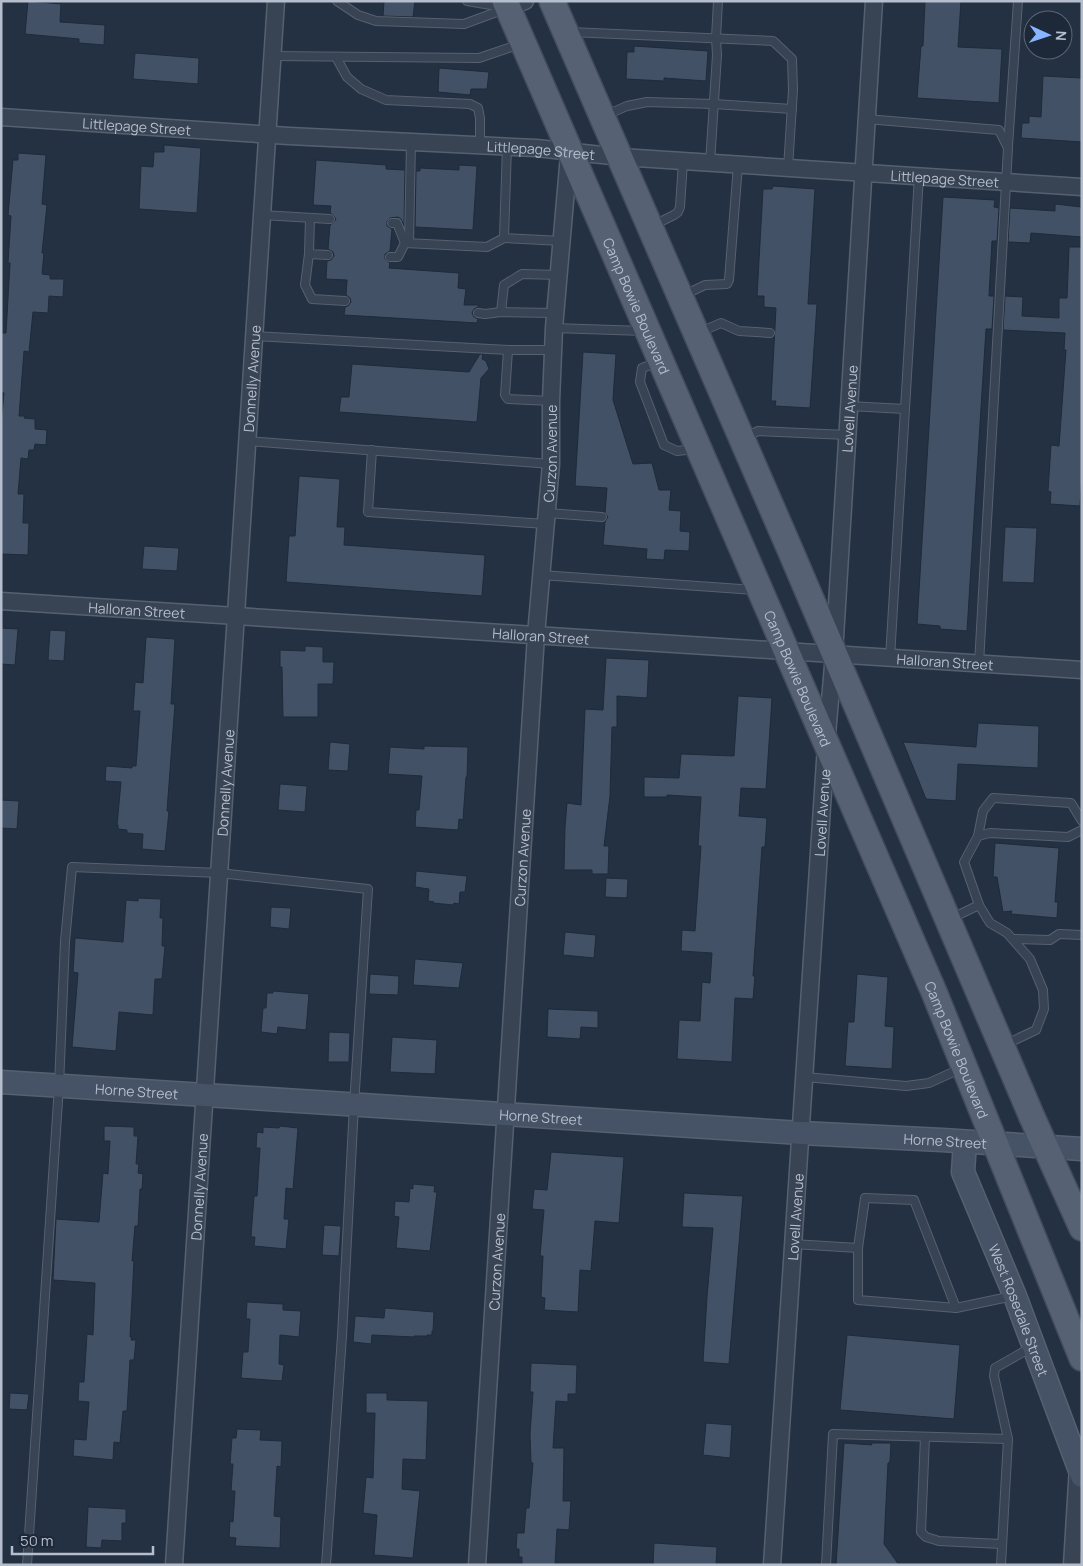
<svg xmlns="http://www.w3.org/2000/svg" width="1083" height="1566" viewBox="0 0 1083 1566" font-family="Manrope,sans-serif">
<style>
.building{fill:#425166;stroke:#1f2a3a}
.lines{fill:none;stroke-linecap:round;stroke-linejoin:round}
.lane-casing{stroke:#566170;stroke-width:10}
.street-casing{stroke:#566170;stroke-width:19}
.secondary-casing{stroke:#566170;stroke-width:25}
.primary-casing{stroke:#424c5c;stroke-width:28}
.lane{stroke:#384353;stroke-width:8}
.street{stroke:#384353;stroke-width:16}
.secondary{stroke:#465266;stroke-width:22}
.primary{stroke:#566273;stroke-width:25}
.labels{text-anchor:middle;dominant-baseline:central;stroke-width:5;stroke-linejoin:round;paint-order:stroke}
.street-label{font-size:14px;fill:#b5becd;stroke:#1d2838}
</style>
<rect width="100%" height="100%" fill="#243143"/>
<!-- building -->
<g class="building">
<polygon points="28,1 61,4 60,22 105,25 104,45 79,43 79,39 25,34"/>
<polygon points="384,1 415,1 413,17 383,16"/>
<polygon points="925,1 961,1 958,47 1002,49 999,103 917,98 921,46 923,46"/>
<polygon points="634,46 708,51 706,81 664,78 664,81 626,79 627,52 634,52"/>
<polygon points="135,53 199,58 198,84 133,79"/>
<polygon points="439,68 489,72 487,89 471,89 470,95 438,92"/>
<polygon points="1043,76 1082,78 1082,142 1021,138 1022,123 1029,123 1029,116 1041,117"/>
<polygon points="164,145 201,148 197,213 139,209 141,166 153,167 154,152 164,152"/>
<polygon points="18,153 46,155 42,204 47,205 42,253 44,253 42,274 50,275 50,279 64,279 63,297 49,296 48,313 33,312 29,352 24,351 19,416 25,416 24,418 35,419 35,429 47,430 46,445 35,444 34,450 29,450 28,459 21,458 18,494 24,494 23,523 29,523 28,555 1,554 1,424 4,393 1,392 1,333 6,333 10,263 8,263 11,216 8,215 13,160 18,160"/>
<polygon points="316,160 386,165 386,169 405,170 404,225 401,219 398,217 390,218 387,221 387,226 392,229 390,251 385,254 385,259 390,263 389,268 459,273 458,288 466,289 464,305 479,305 478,307 474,309 472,313 474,317 478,319 477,323 344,315 345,307 348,306 351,302 350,298 346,295 347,280 326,279 327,261 331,260 334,256 333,252 328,249 330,225 334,222 336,219 333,215 330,213 331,206 313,205"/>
<polygon points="459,165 477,166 473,230 415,227 416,171 420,171 420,168 459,170"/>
<polygon points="773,186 815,189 808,304 817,304 810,408 775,406 776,401 771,401 776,308 764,307 764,296 757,296 763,189 772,189"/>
<polygon points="943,197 995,200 994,207 999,208 997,241 992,241 989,296 994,296 992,329 986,329 967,631 940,629 940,626 917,624"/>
<polygon points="1055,204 1082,207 1082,237 1031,233 1030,243 1008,242 1010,208 1055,211"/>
<polygon points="1069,247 1082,247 1082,475 1080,506 1050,504 1051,492 1048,491 1051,445 1059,446 1066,350 1064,350 1065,333 1003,330 1005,296 1023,297 1022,316 1059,318 1059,298 1067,298"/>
<polygon points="583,352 616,354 613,400 633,464 652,463 659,490 671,490 669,510 681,511 680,531 690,532 689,551 665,550 664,560 646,559 647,549 603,545 605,522 608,517 605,513 607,488 575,486"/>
<polygon points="480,354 483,354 482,359 486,361 489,369 481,378 477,422 339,412 341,397 349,397 352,364 469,372"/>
<polygon points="299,476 340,479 337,527 345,527 344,545 485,555 482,596 286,582 289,536 295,536"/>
<polygon points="1005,527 1037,528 1034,583 1002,582"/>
<polygon points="144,546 179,548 177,571 142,569"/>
<polygon points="1,628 18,629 15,665 1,664"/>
<polygon points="50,630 66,631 64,661 48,660"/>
<polygon points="146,637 175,639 171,704 175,704 167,811 169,811 165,851 142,849 143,834 127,833 127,830 118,829 118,825 117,825 121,782 105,781 106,766 132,768 132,766 136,766 140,711 133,711 135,682 143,683"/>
<polygon points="305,646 323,647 323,662 334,662 333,684 318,684 318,717 283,717 282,667 280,667 280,650 305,651"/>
<polygon points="606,658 649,660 647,698 617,696 617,727 612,727 610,796 604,846 609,846 608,874 592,874 592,870 564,870 565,827 567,803 581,805 585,709 603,710"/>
<polygon points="738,696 772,698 766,789 741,788 739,816 767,818 765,847 762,847 753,976 755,976 753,999 735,998 732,1062 677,1059 679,1020 700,1021 702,982 710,983 712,953 681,951 682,930 695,931 701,846 698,846 701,797 667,795 667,797 644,797 644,777 679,778 681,754 734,756"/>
<polygon points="978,723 1039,726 1038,768 958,764 956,801 926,799 903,742 976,747"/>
<polygon points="330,742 350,744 348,771 328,770"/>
<polygon points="424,746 468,747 467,777 466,777 463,820 459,819 458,830 415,827 416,810 419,810 422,776 388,774 390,747 424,749"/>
<polygon points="280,784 307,786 305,812 278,810"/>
<polygon points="1,800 19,801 17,829 1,828"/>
<polygon points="995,843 1059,848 1055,902 1058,902 1057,918 1011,914 1012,911 1003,912 997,877 993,877"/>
<polygon points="416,871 467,876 465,892 460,892 459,904 454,903 453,905 433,903 434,902 428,901 429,889 415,887"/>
<polygon points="606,878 628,879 627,898 605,897"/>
<polygon points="138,898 161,899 160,918 163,918 162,946 165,946 162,979 155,979 153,1015 119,1012 116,1051 72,1047 78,973 73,972 75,938 123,942 126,900 138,901"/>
<polygon points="271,907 291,908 289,929 270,927"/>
<polygon points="565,932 596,935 594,958 563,955"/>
<polygon points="415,959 463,963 459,988 413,985"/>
<polygon points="370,974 399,976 398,995 369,994"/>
<polygon points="857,974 888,977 885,1026 894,1027 892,1069 845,1066 848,1022 854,1022"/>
<polygon points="273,991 309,994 306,1030 278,1027 277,1034 261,1032 263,1008 266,1008 267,993 273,993"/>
<polygon points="548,1009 598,1011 598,1028 581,1027 580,1039 547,1037"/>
<polygon points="329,1032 350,1033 349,1062 328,1062"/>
<polygon points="392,1037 437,1040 435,1074 390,1072"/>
<polygon points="104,1126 134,1127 134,1136 138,1136 136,1164 139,1164 138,1173 143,1174 142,1189 140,1189 138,1226 135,1226 132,1261 134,1261 130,1337 132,1337 131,1340 136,1340 134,1360 130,1360 127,1411 123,1411 120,1443 114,1442 113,1460 73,1456 74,1439 86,1440 89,1402 78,1401 79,1382 84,1382 87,1334 93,1335 95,1283 53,1280 56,1219 99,1222 103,1173 108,1174 110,1141 104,1141"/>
<polygon points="280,1126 298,1128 293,1189 286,1188 284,1219 289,1219 286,1249 254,1246 255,1237 251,1237 254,1196 257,1196 260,1148 256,1148 257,1132 263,1133 263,1127 279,1128"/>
<polygon points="551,1152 624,1157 619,1223 595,1221 591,1271 580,1270 578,1312 544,1310 545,1298 541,1297 543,1256 540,1256 544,1210 532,1209 534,1189 547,1190"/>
<polygon points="413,1184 435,1186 434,1192 437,1192 430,1251 396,1248 399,1217 394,1216 395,1201 409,1202 410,1188 413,1189"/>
<polygon points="684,1193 743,1196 729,1364 703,1362 707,1297 713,1228 682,1227"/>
<polygon points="324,1225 341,1226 339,1256 322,1255"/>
<polygon points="247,1302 283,1304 283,1310 301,1311 299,1337 280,1335 279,1364 284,1365 282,1381 241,1378 243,1352 248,1352 250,1319 246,1319"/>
<polygon points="385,1308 434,1312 433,1331 432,1331 432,1335 427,1335 427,1336 414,1336 414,1337 372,1335 371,1344 353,1342 355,1316 384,1318"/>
<polygon points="847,1335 960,1345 954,1419 840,1410"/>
<polygon points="531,1363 577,1365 576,1394 568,1394 568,1402 556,1401 553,1448 564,1448 563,1501 571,1501 569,1530 557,1529 555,1565 522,1565 522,1557 519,1557 519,1549 516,1549 517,1533 524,1533 526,1508 529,1508 533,1463 531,1463 530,1434 533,1392 530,1392"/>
<polygon points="10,1393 29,1394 27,1410 9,1409"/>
<polygon points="366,1393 387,1393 387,1400 428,1401 426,1460 403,1459 402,1489 420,1491 413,1558 374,1555 377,1515 363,1513 366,1477 373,1478 375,1413 366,1413"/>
<polygon points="706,1423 732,1425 730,1458 703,1455"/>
<polygon points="237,1429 261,1430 260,1440 282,1441 281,1467 277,1466 274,1516 281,1517 280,1548 235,1546 236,1538 229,1537 230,1521 233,1522 235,1491 231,1491 233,1464 230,1464 232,1438 236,1438"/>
<polygon points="844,1443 872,1445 871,1443 891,1443 890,1462 888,1463 884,1544 899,1565 836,1565"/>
<polygon points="88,1507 126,1509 126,1523 122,1523 122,1541 102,1540 101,1548 86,1547"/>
<polygon points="654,1543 717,1547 716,1565 653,1565"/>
</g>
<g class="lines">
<defs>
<g id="lane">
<polyline points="337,1 358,15 376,21 464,24 505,9"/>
<polyline points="467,1 503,7"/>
<polyline points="570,32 773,41 792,59 793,90 788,168"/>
<polyline points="272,56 479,58 520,44"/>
<polyline points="336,57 347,77 361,89 386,100 470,104 478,108 480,118 480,145"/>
<polyline points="604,116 627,106 647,102 714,104 792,109"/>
<polyline points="866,119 999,130 1008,148 979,664"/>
<polyline points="507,146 504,238 562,241"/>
<polyline points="1008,146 1018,1"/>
<polyline points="710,163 717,55 716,38 718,1"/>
<polyline points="262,215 330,219"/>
<polyline points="310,218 309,254 328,255"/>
<polyline points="392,223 397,223 405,243 487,247 504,238"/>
<polyline points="654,225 674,215 678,212 680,207 683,161"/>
<polyline points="409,243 411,142"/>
<polyline points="309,254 305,285 312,299 345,301"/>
<polyline points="390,257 398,257 405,243"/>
<polyline points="684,295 705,285 727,284 729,280 738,165"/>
<polyline points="501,312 504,285 522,274 559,275"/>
<polyline points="478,313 485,314 501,312 555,313"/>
<polyline points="554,328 643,331"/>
<polyline points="700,332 721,323 739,331 770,333"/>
<polyline points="254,336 508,350 554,350"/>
<polyline points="508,350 505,395 508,399 551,401"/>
<polyline points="658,362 642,368 640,382 664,445 677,451 695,449"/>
<polyline points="849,406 905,409"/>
<polyline points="746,437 758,431 847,435"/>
<polyline points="247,441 551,464"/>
<polyline points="372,450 368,512 546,524"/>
<polyline points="547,513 602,517"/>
<polyline points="541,575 755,590"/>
<polyline points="890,658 919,176"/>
<polyline points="978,836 990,833 1068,837 1082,830"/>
<polyline points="979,905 964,862 978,836 983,811 993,798 1071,803 1082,821"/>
<polyline points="950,919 979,905 990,923 1007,933 1030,959 1043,990 1044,1009 1036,1030 1004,1045"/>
<polyline points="1014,939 1050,940 1059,934 1082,935"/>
<polyline points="805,1077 906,1086 929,1083 962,1068"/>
<polyline points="793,1244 858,1248 865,1198 914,1200 956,1308 1013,1296"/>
<polyline points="858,1248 858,1300 956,1308"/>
<polyline points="925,1437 921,1532 926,1537 939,1541 1001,1544"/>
<polyline points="27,1565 59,1086 65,941 72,867 219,873 368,889 354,1105 342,1336 326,1565"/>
<polyline points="826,1565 833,1434 1008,1439 994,1376 995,1368 1032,1347"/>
<polyline points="1001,1565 1008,1439"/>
</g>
<g id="street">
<polyline points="507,8 525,1"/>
<path id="s1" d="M1,117L289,136L536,148L621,157L1082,187"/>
<path id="s2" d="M1,601L1082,670"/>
<path id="s3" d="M174,1565L276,1"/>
<path id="s4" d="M477,1565L536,635L551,464V401L554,328L569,155"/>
<path id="s5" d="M772,1565L826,746L834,654L874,1"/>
<polyline points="1072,1565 1078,1467"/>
</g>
<g id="secondary">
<path id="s6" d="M1,1082L801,1133L942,1140L1082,1149"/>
<path id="s7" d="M965,1142L963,1172L1015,1296L1082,1476"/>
</g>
<g id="primary">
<path id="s8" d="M505,1L934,992L1082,1358"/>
<polyline points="552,1 791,552 1032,1117 1082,1228"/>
</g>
</defs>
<!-- lane casing -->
<use href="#lane" class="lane-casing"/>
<!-- street casing -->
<use href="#street" class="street-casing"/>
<!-- secondary casing -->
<use href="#secondary" class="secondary-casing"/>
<!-- primary casing -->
<use href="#primary" class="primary-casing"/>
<!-- lane -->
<use href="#lane" class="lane"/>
<!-- street -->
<use href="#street" class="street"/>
<!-- secondary -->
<use href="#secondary" class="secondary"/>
<!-- primary -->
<use href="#primary" class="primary"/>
</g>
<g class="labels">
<!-- street labels -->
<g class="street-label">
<text stroke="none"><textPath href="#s1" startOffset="136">Littlepage Street</textPath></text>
<text stroke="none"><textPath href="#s1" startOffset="541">Littlepage Street</textPath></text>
<text stroke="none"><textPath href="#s1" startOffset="946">Littlepage Street</textPath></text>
<text stroke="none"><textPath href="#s8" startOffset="332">Camp Bowie Boulevard</textPath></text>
<text stroke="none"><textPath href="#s3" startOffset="1189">Donnelly Avenue</textPath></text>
<text stroke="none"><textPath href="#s5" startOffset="1159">Lovell Avenue</textPath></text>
<text stroke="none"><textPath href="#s4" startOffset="1114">Curzon Avenue</textPath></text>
<text stroke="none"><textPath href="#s2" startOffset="136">Halloran Street</textPath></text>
<text stroke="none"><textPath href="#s2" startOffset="541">Halloran Street</textPath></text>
<text stroke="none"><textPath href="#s2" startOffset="946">Halloran Street</textPath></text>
<text stroke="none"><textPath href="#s8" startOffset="738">Camp Bowie Boulevard</textPath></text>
<text stroke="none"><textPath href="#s3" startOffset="784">Donnelly Avenue</textPath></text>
<text stroke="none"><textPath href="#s5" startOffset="754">Lovell Avenue</textPath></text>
<text stroke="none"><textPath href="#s4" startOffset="709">Curzon Avenue</textPath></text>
<text stroke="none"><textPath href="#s8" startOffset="1142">Camp Bowie Boulevard</textPath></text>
<text stroke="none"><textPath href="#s6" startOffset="136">Horne Street</textPath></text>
<text stroke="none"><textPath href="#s6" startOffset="541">Horne Street</textPath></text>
<text stroke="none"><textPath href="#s6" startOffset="946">Horne Street</textPath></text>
<text stroke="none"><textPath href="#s3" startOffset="379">Donnelly Avenue</textPath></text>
<text stroke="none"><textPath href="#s5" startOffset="349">Lovell Avenue</textPath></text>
<text stroke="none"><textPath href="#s4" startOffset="304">Curzon Avenue</textPath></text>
<text stroke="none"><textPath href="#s7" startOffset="179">West Rosedale Street</textPath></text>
</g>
</g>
<!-- border -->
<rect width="1083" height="1566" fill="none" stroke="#b5becd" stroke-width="5"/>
<!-- north arrow -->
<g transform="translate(1048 35) rotate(93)"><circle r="24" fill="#1d2838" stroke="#5a6474"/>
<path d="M0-4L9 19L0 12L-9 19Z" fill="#88b5ff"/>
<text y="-8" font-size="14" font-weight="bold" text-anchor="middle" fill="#b5becd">N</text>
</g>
<!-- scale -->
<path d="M12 1546v8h141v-8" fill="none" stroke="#b5becd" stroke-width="2.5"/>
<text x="20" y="1546" font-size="15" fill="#b5becd" stroke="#1d2838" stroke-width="4" paint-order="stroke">50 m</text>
</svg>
